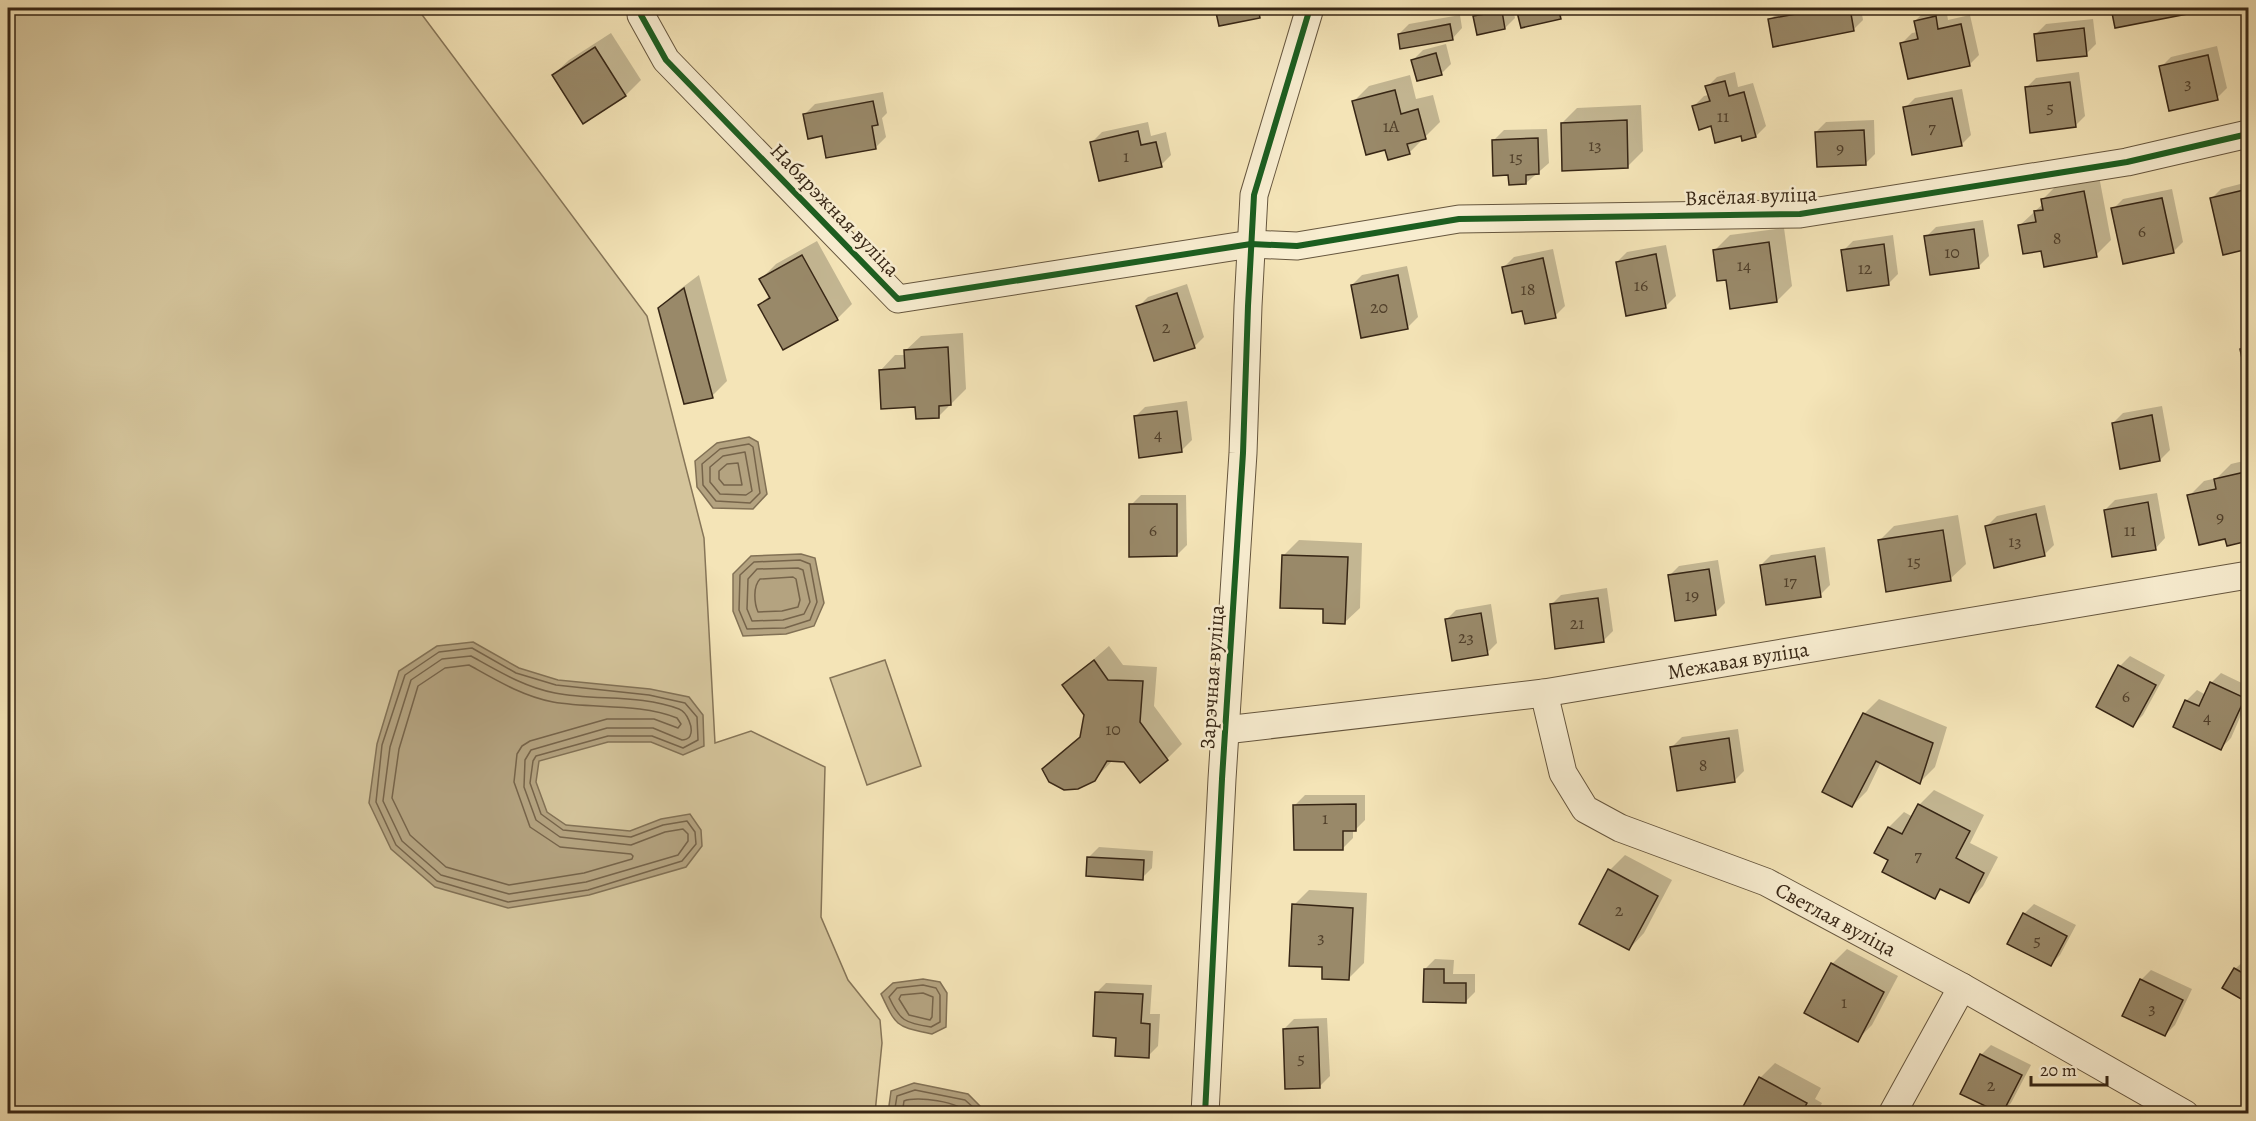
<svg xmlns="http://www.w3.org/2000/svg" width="2256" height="1121" viewBox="0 0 2256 1121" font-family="Alegreya,serif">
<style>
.green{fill:#d4c49b;stroke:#867558;stroke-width:1.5}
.water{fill:#b4a380;stroke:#827155;stroke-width:1.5}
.shadow{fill:#0003}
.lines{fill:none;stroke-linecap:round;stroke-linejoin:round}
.shore{stroke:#76644a;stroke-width:1.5}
.building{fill:#998969;stroke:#372615;stroke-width:1.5}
.minor-casing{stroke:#66563e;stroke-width:29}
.minor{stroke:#f8edd0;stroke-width:27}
.cycleway-casing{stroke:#f8edd0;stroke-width:10}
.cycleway{stroke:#1b5e20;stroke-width:6}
.labels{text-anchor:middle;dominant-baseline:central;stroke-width:5;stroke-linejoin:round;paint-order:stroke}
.number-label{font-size:18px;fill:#503f2a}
.street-label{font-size:21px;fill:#372615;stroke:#f8edd0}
</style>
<rect width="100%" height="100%" fill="#f4e4b7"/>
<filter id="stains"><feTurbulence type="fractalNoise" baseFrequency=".00333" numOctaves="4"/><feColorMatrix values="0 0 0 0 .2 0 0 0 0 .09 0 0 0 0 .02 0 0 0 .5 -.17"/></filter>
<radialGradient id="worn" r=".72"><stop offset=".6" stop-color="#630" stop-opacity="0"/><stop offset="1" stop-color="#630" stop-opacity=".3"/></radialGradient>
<!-- green -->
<g class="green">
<polygon points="8,8 417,8 647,316 704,538 715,743 751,731 825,767 821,917 848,980 880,1020 882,1043 875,1113 8,1113"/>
<polygon points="885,660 921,766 867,785 830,678"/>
</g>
<!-- water -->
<g class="water">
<polygon points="749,437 758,442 767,494 753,509 713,508 697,487 695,461 717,443"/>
<polygon points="801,554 815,558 824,603 814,626 786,634 743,636 733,611 733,574 751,556"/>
<polygon points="473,642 519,668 558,680 650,689 689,697 703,715 704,746 683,755 651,742 608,742 539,761 536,782 547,812 566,825 630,831 661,819 690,814 701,830 702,846 686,867 589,895 508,908 435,887 391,849 369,803 377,744 399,671 437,646"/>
<path d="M923,979L940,982L947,993L946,1027L932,1034C896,1026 897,1028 881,994L893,983Z"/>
<polygon points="914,1083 968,1094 981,1107 980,1113 888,1113 891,1091"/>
</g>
<!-- shadow -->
<g class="shadow">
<polygon points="1216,8 1268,8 1259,16 1220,25"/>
<polygon points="1484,8 1513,8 1515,18 1505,28 1475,17"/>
<polygon points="1518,8 1570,8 1560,18 1522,26"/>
<polygon points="1791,8 1861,8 1863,20 1853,30 1770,20 1780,10"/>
<polygon points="1946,8 1948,20 1970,15 1979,55 1969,65 1902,43 1912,33 1918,32 1915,21 1925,11"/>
<polygon points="2113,8 2213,8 2116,26"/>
<polygon points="1460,15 1462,28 1452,39 1399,34 1409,24"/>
<polygon points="2093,19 2096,44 2086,54 2036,34 2046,24"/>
<polygon points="611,33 641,80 626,95 583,121 553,75 569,60"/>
<polygon points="1446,44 1451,64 1441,74 1413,60 1423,50"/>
<polygon points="2217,46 2227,88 2217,98 2161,67 2171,57"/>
<polygon points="1735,72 1738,87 1753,83 1766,126 1756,136 1742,134 1712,125 1694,106 1704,96 1709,95 1707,87 1717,77"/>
<polygon points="2079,72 2085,116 2075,126 2026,88 2036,78"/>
<polygon points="1410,75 1416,99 1433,95 1440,122 1409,153 1386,148 1354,101 1369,86"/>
<polygon points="1962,89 1971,135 1961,145 1905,108 1915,98"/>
<polygon points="883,92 887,113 882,118 886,137 876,147 823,134 805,114 815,104"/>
<polygon points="1641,105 1643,151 1628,166 1562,123 1577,108"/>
<polygon points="1874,120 1875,154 1865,164 1816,132 1826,122"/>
<polygon points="1148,122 1151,136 1166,132 1171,155 1161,165 1092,142 1102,132"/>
<polygon points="1547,129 1549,163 1526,183 1510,174 1494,140 1504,130"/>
<polygon points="2099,176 2111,240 2096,255 2043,249 2019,226 2044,203 2043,199 2058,184"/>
<polygon points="2248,182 2248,248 2224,253 2211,199 2221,189"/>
<polygon points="2172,189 2183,242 2173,252 2113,209 2123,199"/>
<polygon points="1983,220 1989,256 1979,266 1931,273 1926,237 1936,227"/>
<polygon points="1784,228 1792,286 1777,301 1728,278 1715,250 1730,235"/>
<polygon points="1893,235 1898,274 1888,284 1843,251 1853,241"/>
<polygon points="817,241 852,304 837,319 760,305 770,295 761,279 776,264"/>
<polygon points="1666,245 1676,296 1666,306 1617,262 1627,252"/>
<polygon points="1553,249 1565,306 1555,316 1523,309 1504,267 1514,257"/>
<polygon points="1407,266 1418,317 1408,327 1352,285 1362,275"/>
<polygon points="699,275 727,381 712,396 660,308 675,293"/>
<polygon points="1187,284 1204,337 1194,347 1138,307 1148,297"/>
<polygon points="963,333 966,389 939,416 917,406 880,371 895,355 906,355 905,351 921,336"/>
<polygon points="2248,342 2248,370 2247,371 2242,349"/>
<polygon points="1187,401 1192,440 1182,450 1135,417 1145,407"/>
<polygon points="2162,406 2170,450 2160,460 2113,423 2123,413"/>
<polygon points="2248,460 2248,540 2228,545 2226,537 2189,496 2204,481 2217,478 2231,464"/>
<polygon points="2157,493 2165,538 2155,549 2105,510 2115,500"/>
<polygon points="1141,495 1186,495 1187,545 1177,555 1131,505"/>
<polygon points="2045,505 2054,545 2044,555 1987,526 1997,516"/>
<polygon points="1958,515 1966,564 1950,579 1879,541 1894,526"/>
<polygon points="1299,540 1362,543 1360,608 1344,623 1325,608 1284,555"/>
<polygon points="1825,547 1830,585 1820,595 1761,565 1771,555"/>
<polygon points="1718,560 1725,603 1715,613 1669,576 1679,566"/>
<polygon points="1607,588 1613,631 1603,641 1551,605 1561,595"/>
<polygon points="1491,604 1497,643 1487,653 1446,620 1456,610"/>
<polygon points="1109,646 1123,665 1157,667 1154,706 1182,744 1167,759 1113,760 1095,779 1044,770 1082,735 1085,715 1064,685"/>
<polygon points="2130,656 2165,675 2143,715 2133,725 2120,666"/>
<polygon points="2221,673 2248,686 2248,699 2231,738 2221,748 2175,727 2187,700 2197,690 2206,695 2211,683"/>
<polygon points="1879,699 1947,727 1935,767 1920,782 1881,762 1867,791 1852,806 1864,714"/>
<polygon points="1738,729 1744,771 1734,781 1672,747 1682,737"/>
<polygon points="1934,790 1984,815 1970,843 1998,857 1983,886 1968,902 1943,888 1934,897 1890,859 1889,827 1904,812 1913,817 1919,805"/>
<polygon points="1305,795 1365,795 1365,820 1355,830 1353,830 1353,838 1343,848 1295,805"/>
<polygon points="1099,847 1153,851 1152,868 1142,878 1089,857"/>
<polygon points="1625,855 1672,880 1644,933 1629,949 1610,870"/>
<polygon points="1309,890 1367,893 1364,963 1349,978 1324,965 1294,905"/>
<polygon points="2034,904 2076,925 2060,955 2050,965 2024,914"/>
<polygon points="2248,948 2248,1002 2224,987 2235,969 2246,959 2244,957"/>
<polygon points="1847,949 1898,976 1872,1025 1857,1040 1832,964"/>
<polygon points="1435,959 1454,960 1453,974 1475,974 1475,992 1465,1002 1425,969"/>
<polygon points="2151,970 2192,989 2175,1025 2165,1035 2141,980"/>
<polygon points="1106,983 1152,985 1150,1014 1160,1014 1158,1046 1148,1056 1117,1036 1096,993"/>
<polygon points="1327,1018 1330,1076 1320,1086 1284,1029 1294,1019"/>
<polygon points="1991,1045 2031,1065 2011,1103 2001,1113 1981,1055"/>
<polygon points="1775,1063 1821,1088 1815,1099 1822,1103 1817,1114 1741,1114 1760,1078"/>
<polygon points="1114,1110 1164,1113 1164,1114 1110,1114"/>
</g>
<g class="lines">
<!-- shore -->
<g class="shore">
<polygon points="749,444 753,447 760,493 750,503 716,501 703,485 702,464 720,449"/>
<polygon points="745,452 752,491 746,495 720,494 710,482 710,467 723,456"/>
<polygon points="738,463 742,485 724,485 719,479 719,471 727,464"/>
<polygon points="800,560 810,564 817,602 810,620 785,628 747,629 739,610 740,575 754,562"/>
<polygon points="798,568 803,570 810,602 804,614 783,620 752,621 747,609 748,579 757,569"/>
<path d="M793,577L796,579L800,600L798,607L782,611L758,612C754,603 753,586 760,579Z"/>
<polygon points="472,648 516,673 556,685 649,695 685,703 697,717 698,740 683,748 652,736 608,736 536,756 533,761 530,783 541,814 563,830 631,837 663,825 687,821 695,832 696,844 682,861 588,890 508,902 437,881 396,845 376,802 382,745 405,675 439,652"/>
<path d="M471,656C498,671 524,687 555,693C595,701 640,694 679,709C687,712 694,728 690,736C689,739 684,740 682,740L653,728H607L531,750L525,760L524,787L536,820L560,837L631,845L665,832L683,829L688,834V841L678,855L586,882L509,894L441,875L402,841L383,801L390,747L411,680L442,659Z"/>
<path d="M469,665C496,680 522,696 553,702C594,709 638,703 677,718L681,724L678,728L654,719H607L530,741L522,746L517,754L514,782L530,827L560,847L631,854L633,856L632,859L584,873L509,885L446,867L410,835L392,798L399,749L418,686L445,668Z"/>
<path d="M923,985L936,988L940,995V1022L931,1027C905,1023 900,1021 889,997L897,988Z"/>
<polygon points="923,993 933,997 932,1017 930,1020 909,1015 899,999 901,995"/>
<polyline points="894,1114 897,1096 915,1090 965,1100 974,1108 974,1114"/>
<path d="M902,1114L904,1101C916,1096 960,1101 967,1114"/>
</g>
</g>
<!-- building -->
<g class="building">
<polygon points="1215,8 1258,8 1260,18 1219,26"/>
<polygon points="1516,8 1558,8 1561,19 1521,28"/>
<polygon points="1829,8 1850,8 1854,31 1773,47 1768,19"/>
<polygon points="2111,8 2212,8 2213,9 2115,28"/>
<polygon points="1502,11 1505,29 1477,35 1473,16"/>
<polygon points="1936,16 1938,29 1961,24 1970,66 1908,79 1900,43 1918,39 1914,21"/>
<polygon points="1450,24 1453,40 1400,49 1398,34"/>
<polygon points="2084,28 2087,56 2037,61 2034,34"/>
<polygon points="595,47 626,96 583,124 552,75"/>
<polygon points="1436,53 1442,75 1417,81 1411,60"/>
<polygon points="2208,55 2218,100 2169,111 2159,66"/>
<polygon points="1725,81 1729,96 1744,92 1756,137 1742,141 1741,136 1715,143 1711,126 1699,130 1692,106 1710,101 1705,86"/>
<polygon points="2070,82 2076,127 2030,133 2025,87"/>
<polygon points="1395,90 1401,114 1418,109 1426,139 1407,144 1410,154 1388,160 1385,150 1366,155 1352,101"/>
<polygon points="1952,98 1962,146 1912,155 1903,107"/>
<polygon points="873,101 878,125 872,126 876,149 826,158 822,136 808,139 803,114"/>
<polygon points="1627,120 1628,168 1562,171 1561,123"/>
<polygon points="1864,130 1866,165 1817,167 1815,132"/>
<polygon points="1138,131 1141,145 1156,142 1162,167 1099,181 1090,142"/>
<polygon points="1538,138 1539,174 1526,175 1526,184 1509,185 1508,175 1493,176 1492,140"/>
<polygon points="2248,189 2248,249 2223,255 2210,198"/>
<polygon points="2084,191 2097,257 2044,267 2041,251 2023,254 2018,225 2036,222 2034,211 2043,210 2041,199"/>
<polygon points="2162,198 2174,253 2123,264 2111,208"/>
<polygon points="1974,229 1979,268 1930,275 1924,236"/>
<polygon points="1769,242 1777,302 1730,309 1726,280 1717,281 1713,250"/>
<polygon points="1884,244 1889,285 1847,291 1841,250"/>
<polygon points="1656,254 1666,308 1626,316 1616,262"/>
<polygon points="802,255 838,320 783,350 758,305 770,298 759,279"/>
<polygon points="1543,258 1556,318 1525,324 1522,311 1512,313 1502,267"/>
<polygon points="1398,275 1408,329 1361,338 1351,285"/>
<polygon points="684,288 713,398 684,404 658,308"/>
<polygon points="1177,293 1195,348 1154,361 1136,306"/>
<polygon points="948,347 951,405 939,406 939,418 916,419 915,407 881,409 879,370 905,368 904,350"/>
<polygon points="2248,347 2248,372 2245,373 2240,349"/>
<polygon points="1177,411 1182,452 1139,458 1134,416"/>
<polygon points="2152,415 2160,461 2120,469 2112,423"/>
<polygon points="2245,472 2248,488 2248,541 2227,546 2225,539 2199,545 2187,495 2216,489 2214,479"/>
<polygon points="2148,502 2156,550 2112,557 2104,510"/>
<polygon points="1129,504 1177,504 1177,556 1129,557"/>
<polygon points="2036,514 2045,556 1994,568 1985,526"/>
<polygon points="1943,530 1951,581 1886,592 1878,540"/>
<polygon points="1282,555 1348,557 1345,624 1323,623 1323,609 1280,608"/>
<polygon points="1815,556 1821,597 1766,605 1760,565"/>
<polygon points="1709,569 1716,615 1675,621 1668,575"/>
<polygon points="1598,598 1604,642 1555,649 1550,604"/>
<polygon points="1481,613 1488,655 1452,661 1445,619"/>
<polygon points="1094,660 1108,680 1143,681 1140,722 1168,760 1140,783 1124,762 1107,761 1095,781 1078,789 1064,790 1049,782 1042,769 1080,737 1084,715 1062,685"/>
<polygon points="2118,665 2156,685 2133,727 2096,707"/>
<polygon points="2210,682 2245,698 2221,750 2173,727 2185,700 2199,706"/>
<polygon points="1863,713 1933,743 1920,784 1876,761 1852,807 1822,792"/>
<polygon points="1729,738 1735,782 1677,791 1670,747"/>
<polygon points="1356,804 1356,831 1343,831 1343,850 1294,850 1293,805"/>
<polygon points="1918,804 1970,831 1956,858 1984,873 1969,903 1940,889 1935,899 1882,872 1888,860 1874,853 1888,827 1902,834"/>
<polygon points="1087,857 1144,860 1143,880 1086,876"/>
<polygon points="1608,869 1658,896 1629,950 1579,924"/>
<polygon points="1292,904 1353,908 1349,980 1322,979 1322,967 1289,966"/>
<polygon points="2023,913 2067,936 2051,966 2007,944"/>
<polygon points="2248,945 2248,962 2242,958"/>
<polygon points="1831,963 1884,992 1858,1042 1804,1013"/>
<polygon points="2234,968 2248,976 2248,1003 2222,988"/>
<polygon points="1424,969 1444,969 1444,983 1466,983 1466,1003 1423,1002"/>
<polygon points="2140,979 2183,1000 2165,1036 2122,1016"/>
<polygon points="1095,992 1143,994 1141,1023 1150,1024 1149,1058 1115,1056 1116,1038 1093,1036"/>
<polygon points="1318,1027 1320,1088 1285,1089 1283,1029"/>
<polygon points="1980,1054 2022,1075 2002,1114 1960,1094"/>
<polygon points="1759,1077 1807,1103 1801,1114 1739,1114"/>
</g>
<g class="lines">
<defs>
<g id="minor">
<polyline points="641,8 641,15 666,60 898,299 1251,244 1297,246 1459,219 1800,214 2127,162 2248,134"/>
<path id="s1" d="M1544,693L1563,773L1585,809L1620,828L1766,882L1962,987L2185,1114"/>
<path id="s2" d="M1225,730L1544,693L2248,575"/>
<polyline points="1205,1114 1222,779 1243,453 1248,306 1254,195 1310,8"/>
<polyline points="1892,1114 1962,987"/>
</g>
</defs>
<!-- minor casing -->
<use href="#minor" class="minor-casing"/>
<!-- minor -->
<use href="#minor" class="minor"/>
<defs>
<g id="cycleway">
<polyline points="641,8 641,15 666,60 898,299 1251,244 1297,246 1459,219 1800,214 2127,162 2248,134"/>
<polyline points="1205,1114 1222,779 1243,453 1248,306 1254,195 1310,8"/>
</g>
</defs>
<!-- cycleway casing -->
<use href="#cycleway" class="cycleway-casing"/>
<!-- cycleway -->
<use href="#cycleway" class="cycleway"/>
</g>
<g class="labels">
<!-- number labels -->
<g class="number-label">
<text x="2188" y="83">3</text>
<text x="2050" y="107">5</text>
<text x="1723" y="116">11</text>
<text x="1391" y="126">1А</text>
<text x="1932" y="127">7</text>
<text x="1595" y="145">13</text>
<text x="1840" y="148">9</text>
<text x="1126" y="156">1</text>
<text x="1516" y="157">15</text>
<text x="2142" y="231">6</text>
<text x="2057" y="238">8</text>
<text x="1952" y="252">10</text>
<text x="1744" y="265">14</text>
<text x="1865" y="268">12</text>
<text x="1641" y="285">16</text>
<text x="1528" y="289">18</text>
<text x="1379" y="307">20</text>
<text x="1166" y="327">2</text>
<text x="1158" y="434">4</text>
<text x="2220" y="517">9</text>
<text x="1153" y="530">6</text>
<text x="2130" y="530">11</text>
<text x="2015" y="541">13</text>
<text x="1914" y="561">15</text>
<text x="1790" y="581">17</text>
<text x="1692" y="595">19</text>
<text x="1577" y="623">21</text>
<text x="1466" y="637">23</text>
<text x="2126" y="696">6</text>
<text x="2207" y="717">4</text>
<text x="1113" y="729">10</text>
<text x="1703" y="765">8</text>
<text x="1325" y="818">1</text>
<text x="1918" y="855">7</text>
<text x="1619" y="910">2</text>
<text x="1321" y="937">3</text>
<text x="2037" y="940">5</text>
<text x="1844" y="1002">1</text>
<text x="2152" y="1008">3</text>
<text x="1301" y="1058">5</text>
<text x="1991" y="1085">2</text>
</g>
<!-- street labels -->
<g class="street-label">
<text transform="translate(1751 196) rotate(-2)">Вясёлая вуліца</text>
<text transform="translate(835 210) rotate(46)">Набярэжная вуліца</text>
<text stroke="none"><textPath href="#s2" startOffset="518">Межавая вуліца</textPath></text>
<text transform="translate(1212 677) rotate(-86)">Зарэчная вуліца</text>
<text stroke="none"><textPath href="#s1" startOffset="399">Светлая вуліца</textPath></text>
</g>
</g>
<!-- margin -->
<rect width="2256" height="1121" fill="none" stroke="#f4e4b7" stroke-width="30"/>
<rect x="9" y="9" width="2238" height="1103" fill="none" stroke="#372615" stroke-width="3"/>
<rect x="15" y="15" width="2226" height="1091" fill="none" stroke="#372615" stroke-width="1.5"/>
<!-- scale -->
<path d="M2031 1076v9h76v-9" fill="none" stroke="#372615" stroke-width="3"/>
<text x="2040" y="1076" font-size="18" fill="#372615" stroke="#f8edd0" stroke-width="4.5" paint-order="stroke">20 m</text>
<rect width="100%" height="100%" filter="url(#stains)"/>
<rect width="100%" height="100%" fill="url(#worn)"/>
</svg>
